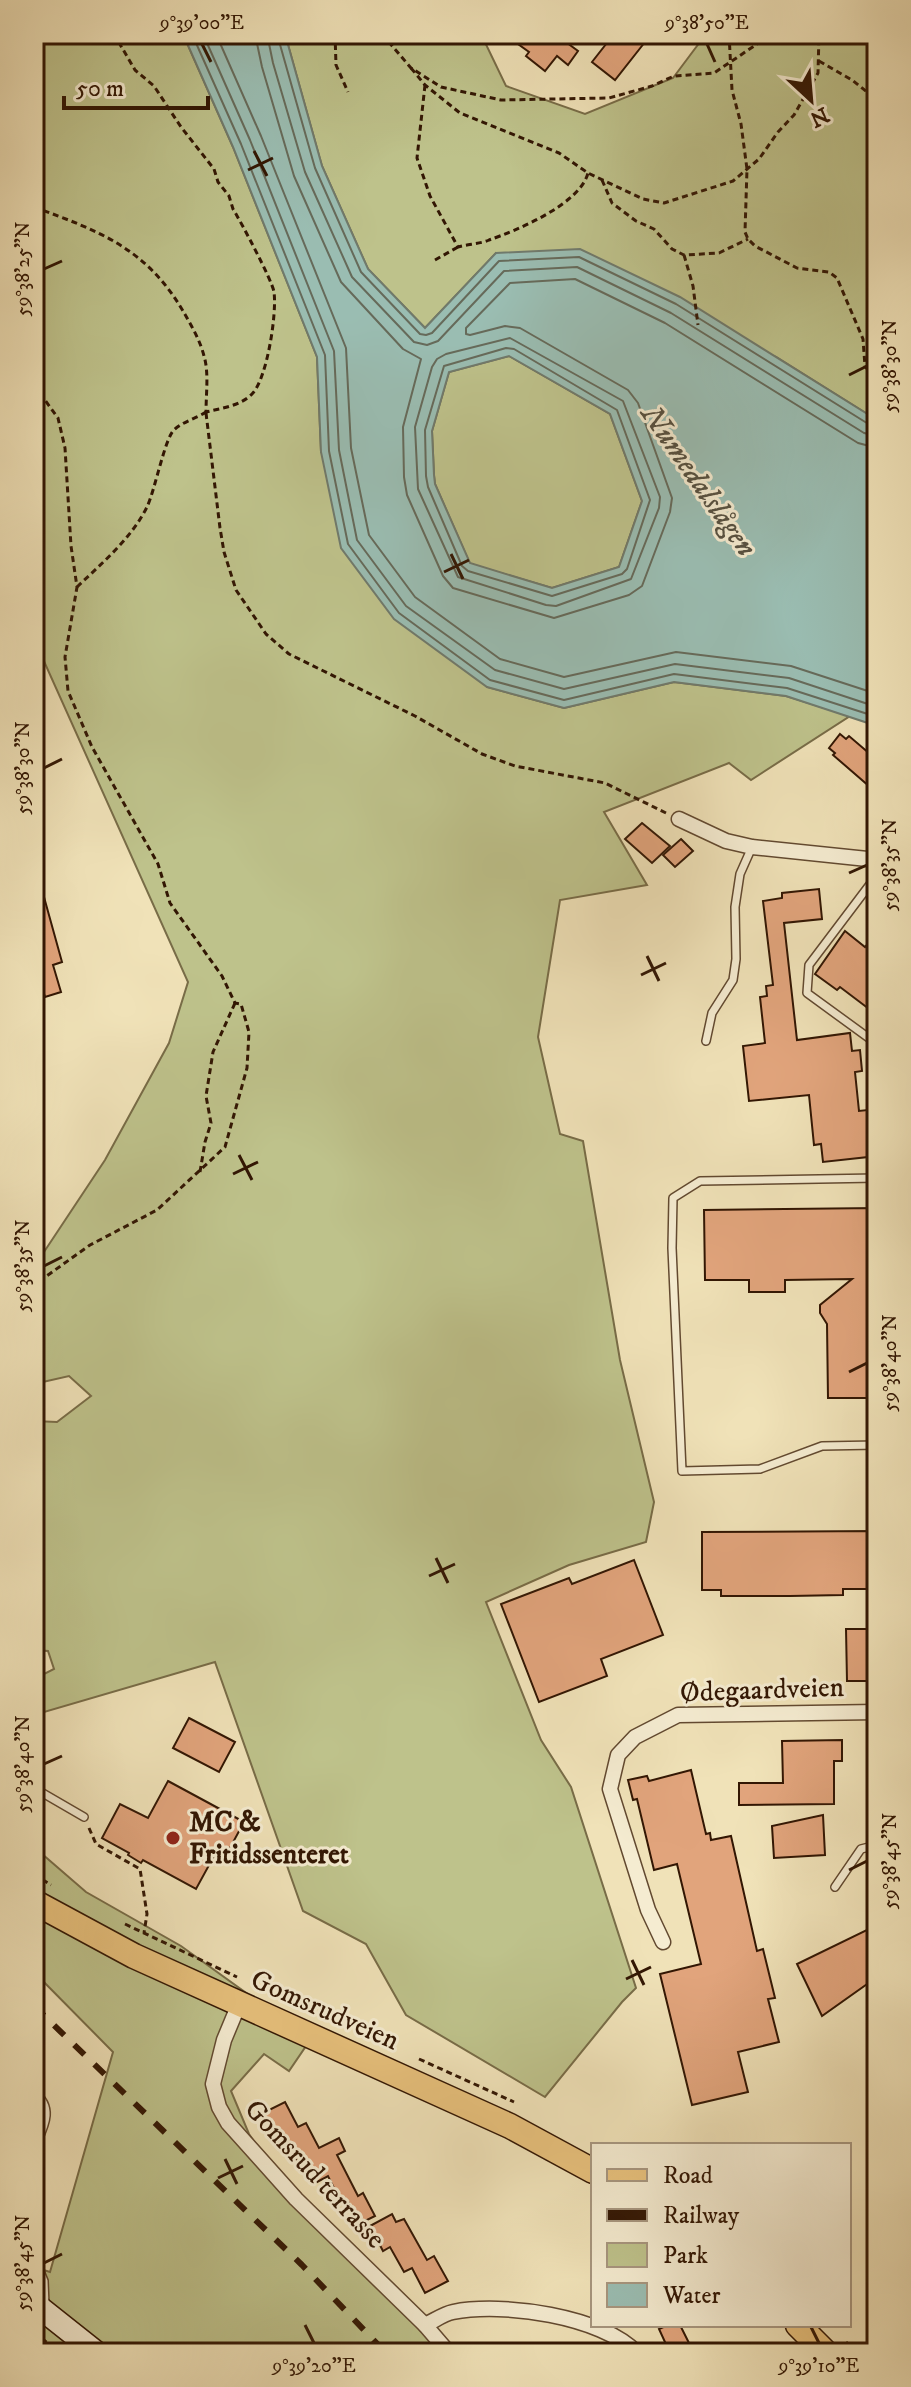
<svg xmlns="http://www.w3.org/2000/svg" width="911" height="2387" viewBox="0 0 911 2387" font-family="'IM FELL DW Pica',serif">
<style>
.green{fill:#bec28b;stroke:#786c47;stroke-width:2}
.water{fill:#9abdb2;stroke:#707a6c;stroke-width:2;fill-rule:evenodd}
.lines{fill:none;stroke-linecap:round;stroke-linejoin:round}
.shore{stroke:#666a5a;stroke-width:2}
.building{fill:#e1a47c;stroke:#321603;stroke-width:2}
.lane-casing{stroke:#624930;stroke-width:10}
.street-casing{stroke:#624930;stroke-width:17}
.secondary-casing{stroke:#321603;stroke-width:25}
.primary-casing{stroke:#321603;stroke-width:27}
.path{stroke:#321603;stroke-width:3;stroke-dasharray:6 4;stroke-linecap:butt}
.lane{stroke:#f5ecd1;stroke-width:7}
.street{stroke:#f5ecd1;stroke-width:14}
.secondary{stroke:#f5ecd1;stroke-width:22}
.primary{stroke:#e8c17c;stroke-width:24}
.rail{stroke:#321603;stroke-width:6;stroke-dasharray:14 14;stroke-linecap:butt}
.ticks{fill:none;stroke:#321603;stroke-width:3}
.poi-dot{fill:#8f2418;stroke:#f5ecd1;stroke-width:3}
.labels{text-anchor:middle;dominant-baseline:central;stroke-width:6;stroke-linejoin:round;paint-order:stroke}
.street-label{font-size:28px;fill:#321603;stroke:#f5ecd1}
.poi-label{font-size:28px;font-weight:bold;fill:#321603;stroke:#f5ecd1;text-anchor:start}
.water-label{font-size:30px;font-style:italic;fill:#565040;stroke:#f5ecd1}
.neatline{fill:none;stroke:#321603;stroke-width:3}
.ticks-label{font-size:20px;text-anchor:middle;fill:#321603}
</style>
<rect width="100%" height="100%" fill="#f0e2b8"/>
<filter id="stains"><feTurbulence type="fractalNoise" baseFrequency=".0025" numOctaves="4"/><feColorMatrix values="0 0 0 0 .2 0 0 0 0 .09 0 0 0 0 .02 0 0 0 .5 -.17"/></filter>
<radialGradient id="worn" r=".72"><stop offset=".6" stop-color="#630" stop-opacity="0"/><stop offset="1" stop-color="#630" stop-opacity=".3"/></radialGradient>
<!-- green -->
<g class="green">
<polygon points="34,34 183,34 233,147 317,357 321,452 487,687 564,708 674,682 786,696 850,716 751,780 729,763 604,812 647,885 560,900 538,1037 560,1134 583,1141 620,1360 654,1502 646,1542 569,1565 486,1602 541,1740 571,1787 636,1988 622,2002 545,2097 406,2015 366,1944 303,1911 215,1662 34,1715 34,1679 54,1669 48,1651 34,1650 34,1421 57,1422 91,1396 69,1376 34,1384 34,1267 105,1160 169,1043 188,982 34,639"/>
<polygon points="285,34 481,34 506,86 585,114 673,78 706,34 877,34 877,420 776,357 496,253 425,328 368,269 322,166"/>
<polygon points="509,356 610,414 642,501 619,567 552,588 470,564 435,484 434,475 432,431 449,372"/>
<polygon points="34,1847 86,1892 181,1946 274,2013 306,2046 289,2071 264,2054 231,2091 249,2134 256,2144 332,2229 408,2308 456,2353 34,2353 34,2267 50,2272 113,2052 34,1972"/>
</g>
<!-- water -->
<path class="water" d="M183,34H285L322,166L368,269L425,328L496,253L580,249L680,297L877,420V726L786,696L674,682L564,708L487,687L394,619L341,548L321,452L317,357L233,147ZM509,356L610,414L642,501L619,567L552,588L470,563L435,484L434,475L432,431L449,372Z"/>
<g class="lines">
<!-- shore -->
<g class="shore">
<polyline points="192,34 241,144 325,355 329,451 348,544 399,613 490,680 564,700 674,674 787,688 877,717"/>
<polyline points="203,34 250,140 334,351 339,450 357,540 406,606 495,670 564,689 675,664 789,678 877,707"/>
<polyline points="216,34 261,136 346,348 351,448 369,535 415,597 500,659 564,677 676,652 791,666 877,694"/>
<polyline points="255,34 262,67 294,176 341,282 403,349 421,359 403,427 404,477 407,495 443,576 453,588 554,618 629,595 642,586 670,512 672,498 638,403 628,390 520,328 505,326 470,335 466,334 466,328 510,283 575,279 665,323 858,443 877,448"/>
<polyline points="267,34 273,63 305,172 352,277 414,342 427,345 438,341 504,271 577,267 671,313 864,433 877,436"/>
<polyline points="277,34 315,168 361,272 420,334 426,335 432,333 499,261 579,257 676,304 870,425 877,426"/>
<polygon points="510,338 623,401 660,497 659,508 631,579 556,606 546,605 458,577 418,489 415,427 432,367 437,359 446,354"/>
<polygon points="506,348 514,349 617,410 650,500 627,569 622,574 552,596 468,571 462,566 428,487 426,476 425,430 444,366"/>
</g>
</g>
<!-- building -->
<g class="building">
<polygon points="526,34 555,34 578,51 568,65 557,56 545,71 526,56 529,52 518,44"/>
<polygon points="614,34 635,34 645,42 615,80 592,62"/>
<polygon points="840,734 846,739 849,736 877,760 877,793 833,755 835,753 829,748"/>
<polygon points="642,823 670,846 652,863 625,839"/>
<polygon points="681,839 693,851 675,867 663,855"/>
<polygon points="34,879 39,879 62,962 53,965 61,992 45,997 37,970 34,970"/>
<polygon points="819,889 822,919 784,923 797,1040 850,1033 852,1051 860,1050 862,1071 855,1072 859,1111 877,1109 877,1156 823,1162 821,1144 814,1145 809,1095 749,1101 743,1046 765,1043 760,997 767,996 766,986 773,985 763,901 782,898 782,893"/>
<polygon points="845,931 865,947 877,932 877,1015 840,987 837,990 815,974"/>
<polygon points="877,1208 877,1398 828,1398 827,1324 820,1313 820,1305 852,1279 785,1280 785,1292 749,1292 749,1280 705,1280 704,1210"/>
<polygon points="877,1531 877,1589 843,1589 843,1595 790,1596 721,1596 721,1590 702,1590 702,1532"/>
<polygon points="634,1560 663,1635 601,1659 607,1676 539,1702 501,1604 569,1578 572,1584"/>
<polygon points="846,1629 877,1629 877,1681 847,1681"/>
<polygon points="189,1718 235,1742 219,1772 173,1748"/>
<polygon points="842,1740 842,1761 834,1761 834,1804 739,1805 739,1783 783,1783 782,1741"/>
<polygon points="691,1770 706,1834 710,1833 711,1840 731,1836 757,1951 763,1949 775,1998 768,1999 779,2042 738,2052 748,2092 692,2105 660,1974 701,1964 677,1864 654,1870 637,1799 633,1800 628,1780 647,1776 649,1781"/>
<polygon points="168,1781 244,1822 223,1861 214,1856 196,1889 143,1860 141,1863 128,1855 129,1853 102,1838 120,1804 148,1818"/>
<polygon points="823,1815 825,1855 774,1858 772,1826"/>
<polygon points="877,1925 877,1977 822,2016 797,1964"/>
<polygon points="285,2102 298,2127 306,2123 319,2148 339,2138 345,2151 337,2155 358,2196 363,2193 375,2216 359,2224 348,2201 342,2204 328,2176 317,2182 313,2173 306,2177 283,2135 276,2138 263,2113"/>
<polygon points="392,2214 396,2222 404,2219 427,2260 434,2256 448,2281 425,2293 412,2268 404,2272 390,2247 383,2251 370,2226"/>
<polygon points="668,2325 680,2325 694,2353 670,2353 659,2329"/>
</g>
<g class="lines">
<defs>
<g id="lane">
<polyline points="877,875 809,965 807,993 877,1044"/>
<polyline points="706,1041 712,1013 733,980 736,959 735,907 740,874 752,847"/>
<polyline points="877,1178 700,1181 673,1198 672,1248 682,1471 760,1469 822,1446 877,1445"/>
<polyline points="34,1788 84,1817"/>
<polyline points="835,1887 861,1849 877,1845"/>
<path d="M34,2092C56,2109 43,2128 34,2149"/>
<polyline points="34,2257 44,2281 45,2305"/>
</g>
<g id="street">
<polyline points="679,819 726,841 752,847 877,860"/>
<polyline points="663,1942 648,1910 610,1789 618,1755 635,1737 678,1715 877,1712"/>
<polyline points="239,2004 224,2040 213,2084 219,2107 228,2123 296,2199 425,2325 449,2353"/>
<path d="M425,2325C434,2321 443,2314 453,2312C503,2302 601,2316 637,2353"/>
</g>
<polyline id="secondary" points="34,2303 97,2353"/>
<g id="primary">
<polyline points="34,1902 134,1956 510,2126 593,2171"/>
<polyline points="798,2325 826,2353"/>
</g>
</defs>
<!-- lane casing -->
<use href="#lane" class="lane-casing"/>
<!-- street casing -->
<use href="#street" class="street-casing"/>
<!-- secondary casing -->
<use href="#secondary" class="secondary-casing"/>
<!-- primary casing -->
<use href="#primary" class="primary-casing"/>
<!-- path -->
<g class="path">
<polyline points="318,34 320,42"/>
<polyline points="335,34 336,65 348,92"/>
<polyline points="382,34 411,68 441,87 501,100 609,98 652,86 674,76 714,73 772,34"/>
<polyline points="729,34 732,90 741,124 747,169 745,232 748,239 755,246 797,268 829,272 837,278 863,339 865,366 877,383"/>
<polyline points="819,61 852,80 877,100"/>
<polyline points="411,68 425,85 460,113 559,153 588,173 643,199 664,203 733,181 759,159 778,132 794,115 818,73 819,34"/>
<path d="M425,85L417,158L430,196L458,247C468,244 480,244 489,240C518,230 580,204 588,173"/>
<polyline points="602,180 612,203 636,221 654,229 672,249 684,255 719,253 748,239"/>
<path d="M34,207C99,231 146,248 183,311C191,325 200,340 204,356C209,372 206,394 206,412C222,408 240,406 252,394C267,379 277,314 274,292C272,280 241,222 233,209L229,196L218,182L214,169L181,127L154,86L135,70L114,34"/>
<polyline points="684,255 693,286 698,325"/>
<polyline points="435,260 458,247"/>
<polyline points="34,385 58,418 65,448 71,546 77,587 65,657 68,691 92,747 158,864 170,903 222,976 235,1003 241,1004 249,1032 247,1068 225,1147 157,1210 90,1245 34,1285"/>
<polyline points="206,413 220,528 224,552 236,590 266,634 289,654 415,716 482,754 515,766 605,783 666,813"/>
<path d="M77,587C102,563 131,539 147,507C155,490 165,438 174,430C182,422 197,418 206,412"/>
<polyline points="200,1172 205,1142 211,1123 206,1096 213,1052 235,1003"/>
<polyline points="89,1828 96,1844 140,1869 147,1914 144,1933"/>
<polyline points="34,1874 51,1885"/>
<polyline points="125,1924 237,1977"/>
<polyline points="419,2059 514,2102"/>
<polyline points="34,2332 60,2353"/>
<polyline points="846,2342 856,2353"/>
</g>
<!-- lane -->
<use href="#lane" class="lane"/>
<!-- street -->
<use href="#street" class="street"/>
<!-- secondary -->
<use href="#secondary" class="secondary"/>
<!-- primary -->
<use href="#primary" class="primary"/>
<!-- rail -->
<polyline class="rail" points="34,2006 302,2265 386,2353"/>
</g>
<!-- ticks -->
<path class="ticks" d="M202,44L211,62M707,44L715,62M254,151L267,176M248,170L273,158M44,269L62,261M849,375L867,366M451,554L463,579M444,572L469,560M44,768L62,759M849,873L867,865M647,956L659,981M641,975L666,963M239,1155L252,1180M233,1174L258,1162M44,1266L62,1257M849,1372L867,1363M436,1558L448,1583M429,1576L455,1564M44,1764L62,1756M849,1870L867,1861M632,1960L644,1985M626,1979L651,1967M225,2159L237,2184M218,2178L243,2166M44,2263L62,2254M305,2325L314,2343M810,2325L819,2343"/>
<!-- markers -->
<circle class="poi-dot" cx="173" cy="1838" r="8"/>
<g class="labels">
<!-- street labels -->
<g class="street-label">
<text transform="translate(762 1690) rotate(-2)">Ødegaardveien</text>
<text transform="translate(325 2010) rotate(24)">Gomsrudveien</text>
<text transform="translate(315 2174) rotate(47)">Gomsrud terrasse</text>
</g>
<!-- poi labels -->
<g class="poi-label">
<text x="189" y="1822">MC &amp;<tspan x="189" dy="32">Fritidssenteret</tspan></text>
</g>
<!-- water labels -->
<g class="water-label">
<text transform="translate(698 481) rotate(55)">Numedalslågen</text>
</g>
</g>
<!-- margin -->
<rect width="911" height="2387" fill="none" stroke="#f0e2b8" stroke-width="88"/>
<!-- legend -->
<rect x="591" y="2143" width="260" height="184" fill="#f5ecd1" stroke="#a7967f" stroke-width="2"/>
<rect x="607" y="2169" width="40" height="12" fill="#e8c17c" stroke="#a7967f" stroke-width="2"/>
<text x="663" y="2183" font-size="24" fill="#321603">Road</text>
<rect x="607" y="2209" width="40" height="12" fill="#321603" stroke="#a7967f" stroke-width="2"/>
<text x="663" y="2223" font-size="24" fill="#321603">Railway</text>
<rect x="607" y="2243" width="40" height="24" fill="#bec28b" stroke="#a7967f" stroke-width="2"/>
<text x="663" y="2263" font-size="24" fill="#321603">Park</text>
<rect x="607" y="2283" width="40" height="24" fill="#9abdb2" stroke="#a7967f" stroke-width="2"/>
<text x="663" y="2303" font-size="24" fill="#321603">Water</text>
<!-- north arrow -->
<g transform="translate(811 100) rotate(154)" stroke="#f5ecd1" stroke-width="6" paint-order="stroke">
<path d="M0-6L14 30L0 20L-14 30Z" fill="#321603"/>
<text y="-12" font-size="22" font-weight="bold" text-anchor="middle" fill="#321603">N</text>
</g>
<!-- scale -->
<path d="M64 96v12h144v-12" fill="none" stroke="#321603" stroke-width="4"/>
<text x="76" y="96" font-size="24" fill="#321603" stroke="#f5ecd1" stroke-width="6" paint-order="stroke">50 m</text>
<rect x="44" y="44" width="823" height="2299" class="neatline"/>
<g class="ticks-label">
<text x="202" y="29">9°39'00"E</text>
<text x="707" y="29">9°38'50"E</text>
<text transform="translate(22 269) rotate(-90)" y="7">59°38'25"N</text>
<text transform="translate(889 366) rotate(-90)" y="7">59°38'30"N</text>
<text transform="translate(22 768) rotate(-90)" y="7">59°38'30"N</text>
<text transform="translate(889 865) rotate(-90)" y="7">59°38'35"N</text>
<text transform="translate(22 1266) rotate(-90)" y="7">59°38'35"N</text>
<text transform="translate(889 1363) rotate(-90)" y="7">59°38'40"N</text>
<text transform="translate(22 1764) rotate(-90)" y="7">59°38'40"N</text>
<text transform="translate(889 1861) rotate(-90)" y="7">59°38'45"N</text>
<text transform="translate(22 2263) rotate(-90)" y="7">59°38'45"N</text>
<text x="314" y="2372">9°39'20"E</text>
<text x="819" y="2372">9°39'10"E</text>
</g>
<rect width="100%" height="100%" filter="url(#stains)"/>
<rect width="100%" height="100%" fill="url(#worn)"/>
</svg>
